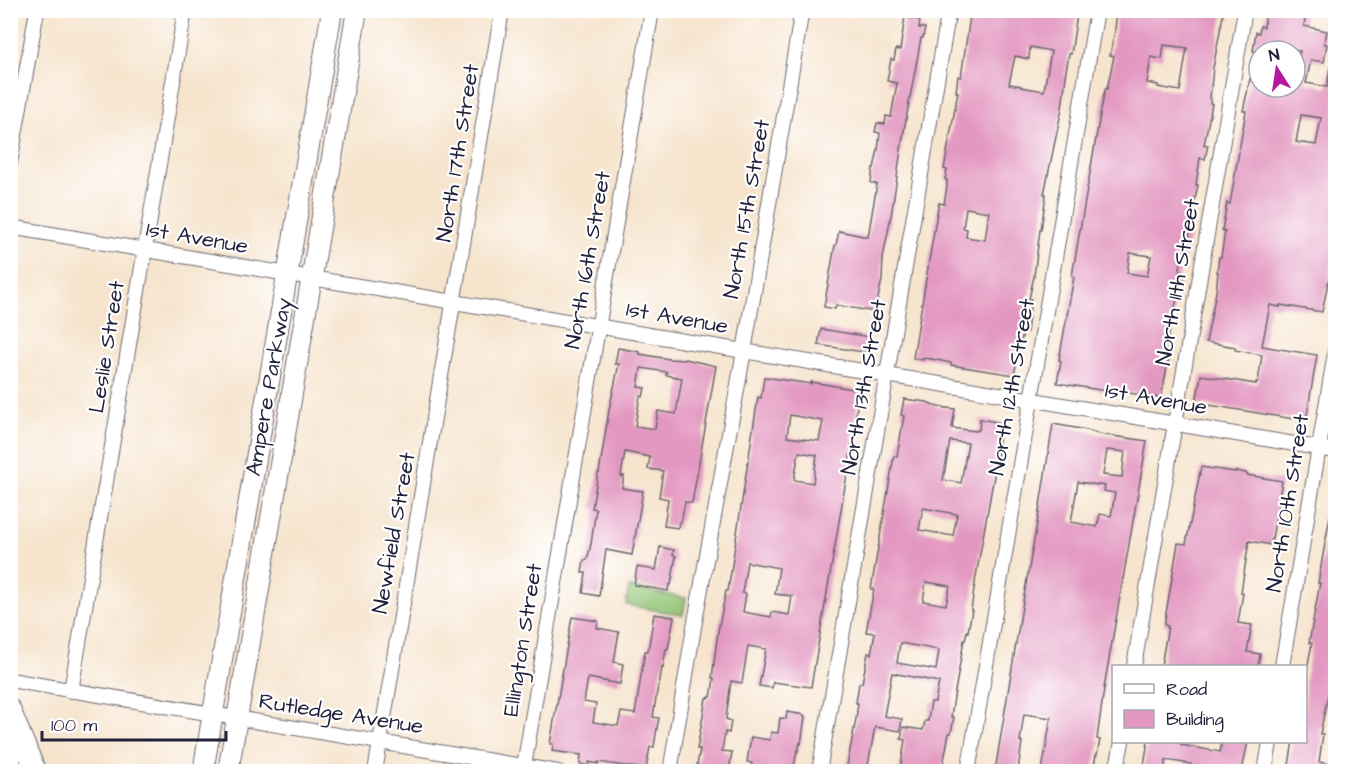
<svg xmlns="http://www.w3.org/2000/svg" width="1346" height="782" viewBox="0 0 1346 782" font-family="'Architects Daughter',sans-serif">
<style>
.green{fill:#92c373;stroke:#5a7257;stroke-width:1.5}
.building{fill:#e398c1;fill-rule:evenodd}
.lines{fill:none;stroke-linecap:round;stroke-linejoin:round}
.lane-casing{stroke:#6c666e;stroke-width:10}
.street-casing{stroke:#6c666e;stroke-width:16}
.secondary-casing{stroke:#6c666e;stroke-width:22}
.lane{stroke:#fff;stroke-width:7}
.street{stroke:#fff;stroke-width:14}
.secondary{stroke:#fff;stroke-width:20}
.labels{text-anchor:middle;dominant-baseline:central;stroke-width:4.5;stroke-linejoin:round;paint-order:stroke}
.street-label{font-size:22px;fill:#22223b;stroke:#fff}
</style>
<rect width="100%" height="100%" fill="#fff"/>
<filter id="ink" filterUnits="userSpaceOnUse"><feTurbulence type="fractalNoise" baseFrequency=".0167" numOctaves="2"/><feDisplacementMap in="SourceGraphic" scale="12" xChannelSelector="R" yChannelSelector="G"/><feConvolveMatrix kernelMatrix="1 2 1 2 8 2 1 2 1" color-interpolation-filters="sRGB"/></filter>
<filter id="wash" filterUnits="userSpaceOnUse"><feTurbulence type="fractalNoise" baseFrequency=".008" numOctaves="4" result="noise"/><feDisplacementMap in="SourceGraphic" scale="24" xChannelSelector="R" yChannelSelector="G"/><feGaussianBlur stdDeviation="1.35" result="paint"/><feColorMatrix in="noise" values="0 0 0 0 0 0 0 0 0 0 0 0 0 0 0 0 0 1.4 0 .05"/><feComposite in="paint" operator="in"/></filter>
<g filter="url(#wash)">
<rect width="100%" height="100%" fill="#f6e4cd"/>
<!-- green -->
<polygon class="green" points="629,587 686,598 683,615 626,605"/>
<g id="blocks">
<!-- building -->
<g class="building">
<path d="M971,10H1023V12L1046,16L1047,10H1054L1077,14L1071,54H1069L1065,76H1066L1062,108L1044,194H1046L1041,230H1040L1034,276L1029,299H1031L1027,332H1023L1014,375L951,365V363L932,359L923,358V360L913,358L938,207L939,203L944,204L947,186V180L945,179L947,170L944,169L958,92H956L958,76L961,77ZM1030,47L1051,51L1044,91L1021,87V86L1009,84L1015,56L1029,59ZM966,208L989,212L985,240L966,237L967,229L963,228Z"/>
<path d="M1116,10H1224L1213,68L1210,98L1211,99L1210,103L1212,104L1204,145H1208L1205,159L1200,158L1196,185H1198L1190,223L1189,239L1185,256H1182L1178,283H1179L1178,294L1167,343L1169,344L1168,352L1170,353L1161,398L1116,391L1115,393L1106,391L1057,383L1061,361L1059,360L1074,277L1072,276L1100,115L1105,89H1107L1114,56L1110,55L1115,30L1116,20H1115ZM1164,45L1187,48L1180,91L1158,87V85L1147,83L1151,57L1162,59ZM1130,253L1151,256L1147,276L1127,273Z"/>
<path d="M1269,10H1280L1304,15V19L1305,20L1304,26L1327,31L1324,44H1327L1324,62L1311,60L1306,83L1327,87L1330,67H1335V248L1322,312L1280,305V307L1270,305L1262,346L1317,355L1306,421L1196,403L1201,375L1256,384V382H1258L1262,355L1235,350V347L1206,342L1216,292L1218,272H1217L1219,257H1221L1225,231L1222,230L1227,203L1230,204L1231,198L1246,111H1243L1250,79L1259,81V87H1295V79L1300,51H1253L1256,32L1259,33L1260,26L1264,27L1266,12L1268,13ZM1301,115L1321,118L1316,145L1296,142Z"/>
<polygon points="905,17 920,20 919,28 925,28 923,38 921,38 904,130 892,210 883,258 882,280 875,312 836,305 835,309 824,307 835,245 836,245 839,231 868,237 877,184 871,183 873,168 874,168 878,150 880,133 875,132 877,123 885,124 886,116 891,117 897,83 887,81 891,59 894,60 896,49 900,50"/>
<polygon points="821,329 870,337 868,350 864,352 818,345"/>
<path d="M618,348L640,352V354L669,359L685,360V359L716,366L692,503L685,502L681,522H679L678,528L664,526L668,499L659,497L663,471L648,469L650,457L625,452L621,476H624L622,488L643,491L637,526L632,555L606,550L599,596L583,593L586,573H582L584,560H587L591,544L596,509L592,508L598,473H599L609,410L619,364H615ZM641,368L667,372L666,375L682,378L676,414L658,411L655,429L635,426L640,396L643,397L645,388L638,387Z"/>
<path d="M764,377L811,384V382L859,390L852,445L811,687L773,682L772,688L759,686L766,649L748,646L742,683L731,681L726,719L731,721L729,733L725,732L722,751L732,752L729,771H696L700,749H697L706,698L711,697L714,678H712L718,631L726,591H728L758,397L761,398ZM790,415L823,421L819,441L787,437ZM799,452L817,455L813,483L794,480ZM747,562L779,568L775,594L792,596L789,615L772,612L771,617L743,612L746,594L742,593Z"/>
<path d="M904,399L927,402L938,407L955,409L952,428L976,431L977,430H979L980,419L1002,423L997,454H998L976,576L971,610H972L968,632L967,631L965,640H964L954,697L951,717H954L951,733H949L942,771H900L905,740L901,739L903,727L923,730L925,721H928L931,702H935L939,682L892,673L884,716L902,719L900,731L875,727L867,771H846L856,719L858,703H856L859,683H862L868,653L871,654L875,633L866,632L874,589H871L894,456H897L904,416L901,415ZM950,441L968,443L961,483L943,480ZM923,508L957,514L953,536L919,530ZM926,582L950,586L946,605L923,601ZM900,643L939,650L936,670L897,663Z"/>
<path d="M1053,424L1087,430L1099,434L1147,441L1105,682L1097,739L1100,740L1097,755H1096L1093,771H1042L1051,718L1024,714L1020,741L1022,742L1018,771H995L1022,607L1039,512ZM1107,450L1125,452L1122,477L1103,475ZM1078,482L1105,486L1104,491L1115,493L1111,516L1100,514L1097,527L1071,522Z"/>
<polygon points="1201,467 1235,472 1236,471 1246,473 1247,475 1282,481 1271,545 1249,541 1241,592 1243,593 1238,623 1252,625 1247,652 1260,654 1258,666 1161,666 1168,626 1164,625 1178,543 1186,544"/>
<polygon points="1330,516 1335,516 1335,647 1332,647 1329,671 1333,671 1320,734 1323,734 1319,762 1335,765 1335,771 1288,771 1293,741 1305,741 1305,680 1312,643 1309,643 1320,583 1318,583"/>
<polygon points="660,547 674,550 673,555 676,556 671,585 669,585 668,591 634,585 637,567 656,570"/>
<polygon points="654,614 674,617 668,649 666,649 663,668 662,667 659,686 658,686 653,717 659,718 657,728 654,747 650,747 646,769 598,762 598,764 589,762 589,766 580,764 581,755 552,751 553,744 550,744 572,617 598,621 597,628 619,632 614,662 623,664 620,684 588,678 584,702 596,704 593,722 618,726 621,712 635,714 645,651 648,651"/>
<polygon points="787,712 804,715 804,717 805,717 801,744 800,743 798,751 797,751 793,771 750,771 752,763 747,762 751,737 770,740 771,732 778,733 780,718 786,719"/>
<polygon points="1148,741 1181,741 1181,745 1220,752 1222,741 1248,741 1242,771 1190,771 1191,764 1166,760 1164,771 1143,771"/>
</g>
</g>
</g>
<g filter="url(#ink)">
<use href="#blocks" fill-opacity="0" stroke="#6c666e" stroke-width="1.5"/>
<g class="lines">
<defs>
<polyline id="lane" points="10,757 25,752"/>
<g id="street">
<polyline points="10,163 37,10"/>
<polyline points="10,227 1336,451"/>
<polyline points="1134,666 1245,10"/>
<polyline points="1282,666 1336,347"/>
<polyline points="10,680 558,772"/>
<polyline points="71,691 185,10"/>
<polyline points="375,772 502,10"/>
<polyline points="523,772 652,10"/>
<polyline points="670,772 694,627 744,351 802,10"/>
<polyline points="819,772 949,10"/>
<polyline points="968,772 1097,10"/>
<polyline points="1116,772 1122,742"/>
<polyline points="1265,772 1270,742"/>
</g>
<g id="secondary">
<polyline points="10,709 36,772"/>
<polyline points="203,772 332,10"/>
<polyline points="228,772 357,10"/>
</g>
</defs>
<!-- lane casing -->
<use href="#lane" class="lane-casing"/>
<!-- street casing -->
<use href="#street" class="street-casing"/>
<!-- secondary casing -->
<use href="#secondary" class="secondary-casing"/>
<!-- lane -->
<use href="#lane" class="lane"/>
<!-- street -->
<use href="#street" class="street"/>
<!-- secondary -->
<use href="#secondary" class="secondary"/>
</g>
</g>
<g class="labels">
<!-- street labels -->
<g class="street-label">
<text transform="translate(458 153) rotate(-81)">North 17th Street</text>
<text transform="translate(747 209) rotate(-80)">North 15th Street</text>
<text transform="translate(197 238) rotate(10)">1st Avenue</text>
<text transform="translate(588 260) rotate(-80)">North 16th Street</text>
<text transform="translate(1178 282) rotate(-80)">North 11th Street</text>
<text transform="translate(677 318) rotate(10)">1st Avenue</text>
<text transform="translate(107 347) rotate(-81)">Leslie Street</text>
<text transform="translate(269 387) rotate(-80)">Ampere Parkway</text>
<text transform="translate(864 387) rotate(-80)">North 13th Street</text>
<text transform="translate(1012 387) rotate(-80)">North 12th Street</text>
<text transform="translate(1156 399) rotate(10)">1st Avenue</text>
<text transform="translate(1288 503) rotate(-81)">North 10th Street</text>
<text transform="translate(394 533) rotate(-80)">Newfield Street</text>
<text transform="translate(523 640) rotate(-81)">Ellington Street</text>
<text transform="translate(341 714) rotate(9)">Rutledge Avenue</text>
</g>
</g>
<!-- margin -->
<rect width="1346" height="782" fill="none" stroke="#fff" stroke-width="36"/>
<!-- legend -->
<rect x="1112" y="665" width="195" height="78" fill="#ffffff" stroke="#a7a7b1" stroke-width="1.5"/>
<rect x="1124" y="684" width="30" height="9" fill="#ffffff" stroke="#a7a7b1" stroke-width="1.5"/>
<text x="1166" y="695" font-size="18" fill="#22223b">Road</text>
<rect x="1124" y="710" width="30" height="18" fill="#e398c1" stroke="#a7a7b1" stroke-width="1.5"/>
<text x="1166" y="725" font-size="18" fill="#22223b">Building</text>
<!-- north arrow -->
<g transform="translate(1277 69) rotate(348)"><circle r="28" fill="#ffffff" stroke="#a7a7b1" stroke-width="1.5"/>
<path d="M0-4.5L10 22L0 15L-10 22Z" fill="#b5179e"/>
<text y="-9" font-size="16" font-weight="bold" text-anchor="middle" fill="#22223b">N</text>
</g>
<!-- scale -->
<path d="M42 731v9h184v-9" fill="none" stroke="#22223b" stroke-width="3"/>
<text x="51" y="731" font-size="18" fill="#22223b" stroke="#ffffff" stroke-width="4.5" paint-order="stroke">100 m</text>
</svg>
